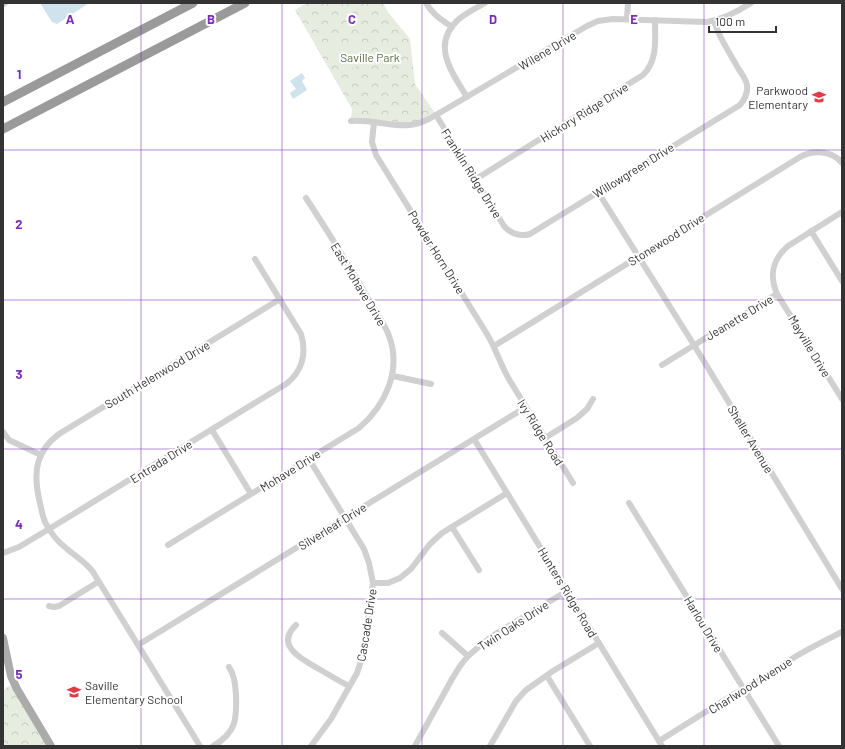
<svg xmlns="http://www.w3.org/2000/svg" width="845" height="749" viewBox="0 0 845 749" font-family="Barlow,sans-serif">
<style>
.park{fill:url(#park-crowns)}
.pitch{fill:#e6ecdf}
.water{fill:#cfe2ee}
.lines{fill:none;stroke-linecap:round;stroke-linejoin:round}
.minor{stroke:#d0d0d0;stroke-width:6}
.major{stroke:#ababab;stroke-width:8}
.highway{stroke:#9a9a9a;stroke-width:9}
.grid{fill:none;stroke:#7b2cbf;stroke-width:1;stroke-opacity:0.55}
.labels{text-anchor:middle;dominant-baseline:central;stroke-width:4;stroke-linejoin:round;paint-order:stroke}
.street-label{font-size:12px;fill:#333;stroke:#fff}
.park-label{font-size:12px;fill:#56703f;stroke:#fff}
.poi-label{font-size:12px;fill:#333;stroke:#fff;text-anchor:end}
.grid-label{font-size:13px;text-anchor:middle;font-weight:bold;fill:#7b2cbf;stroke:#fff;stroke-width:4;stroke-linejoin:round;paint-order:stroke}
</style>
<defs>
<pattern id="park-crowns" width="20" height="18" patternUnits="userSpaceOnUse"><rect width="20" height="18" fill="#e6ecdf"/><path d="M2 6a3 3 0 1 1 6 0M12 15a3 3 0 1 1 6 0" fill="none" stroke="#c6cbc0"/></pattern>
</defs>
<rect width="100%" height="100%" fill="#fff"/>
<!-- park -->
<g class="park">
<polygon points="307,3 383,3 388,12 410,39 415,84 435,113 428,117 416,122 404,123 351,119 352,109 295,10"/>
<polygon points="14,683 51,746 3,746 3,690"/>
</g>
<!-- pitch -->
<path class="pitch" d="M339,44C353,43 360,46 369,56C365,64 353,67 345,72L340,69L331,53L332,46Z"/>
<!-- water -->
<g class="water">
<polygon points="40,3 89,3 57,24 52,22"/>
<polygon points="302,73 305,78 302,81 307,90 293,99 290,93 296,89 290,81"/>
</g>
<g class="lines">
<!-- minor -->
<g class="minor">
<path d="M426,3C432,14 442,20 452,27"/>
<polyline points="3,4 5,3"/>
<polyline points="627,19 628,3"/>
<path d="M467,97C452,73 430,44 459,19C466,13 476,8 485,3"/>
<path d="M436,115L504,226C511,234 519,237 530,234L740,105C745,99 748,92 747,85C746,79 741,73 738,68C730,53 719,38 714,21"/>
<path d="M351,121C371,119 390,127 410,125C420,124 428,120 436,115L587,26L598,21L613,19L707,22C724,19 737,12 751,3"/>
<path d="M374,122L372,142L376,155L487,334C496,349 501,366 510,381L573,483"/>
<path d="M476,179L643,75C658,60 655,40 655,20"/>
<polyline points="598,192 694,345 842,589"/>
<path d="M842,212L788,246C772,260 769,275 777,294L842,399"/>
<polyline points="811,231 842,281"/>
<path d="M494,346L800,157C813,150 832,150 842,163"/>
<polyline points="662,365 777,294"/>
<polyline points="393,376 431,384"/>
<polyline points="212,430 251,494"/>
<polyline points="3,432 9,440 41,455"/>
<polyline points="545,438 577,418 587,409 593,399"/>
<polyline points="474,439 662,746"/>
<polyline points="309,459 364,549 369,563 373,583 362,658 357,673 331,719 311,746"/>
<polyline points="629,503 779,746"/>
<polyline points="452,527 479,570"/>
<path d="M168,545L251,494L359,428C385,406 402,370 389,336C386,327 381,320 376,312C371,304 366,295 361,286C343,256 325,227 306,198"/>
<path d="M3,553L19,547L49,529L286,384C302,372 307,354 301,334L255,259"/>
<polyline points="373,583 388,583 400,578 411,569 430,544 442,533 507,493"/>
<polyline points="49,606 54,607 59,606 98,582"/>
<path d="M296,625C274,646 303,660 319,669C329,675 339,681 349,686"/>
<polyline points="442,633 468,656"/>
<polyline points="138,645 526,407"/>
<polyline points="547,676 590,746"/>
<path d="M659,741L736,693C755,685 772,671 790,660C807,649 824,641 842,632"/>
<path d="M200,746C174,703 148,661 122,619C112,603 103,588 93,572C86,562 75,556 66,548C57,541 50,532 45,522C42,515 41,506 39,499C33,472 36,451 59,434L280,299"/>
<path d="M213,746C236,733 237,719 236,695C235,685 235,676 229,667"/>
<polyline points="415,746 452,679 460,666 468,656 482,644 494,635 567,591"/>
<polyline points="490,746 516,701 526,690 553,671 599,643"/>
</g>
<!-- major -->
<polyline class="major" points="3,638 11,676 17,689 51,746"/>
<!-- highway -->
<g class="highway">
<polyline points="3,102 193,3"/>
<polyline points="3,129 245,3"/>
</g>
</g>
<!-- grid -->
<path class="grid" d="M141,3V746M282,3V746M422,3V746M563,3V746M704,3V746M3,150H842M3,300H842M3,449H842M3,599H842"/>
<!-- icons -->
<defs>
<symbol id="school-bare" viewBox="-9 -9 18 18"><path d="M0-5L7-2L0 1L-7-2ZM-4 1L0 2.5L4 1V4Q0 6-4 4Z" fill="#e63946" stroke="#fff" stroke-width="2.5" paint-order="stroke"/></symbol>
</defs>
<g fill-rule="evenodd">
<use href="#school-bare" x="809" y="87" width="20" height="20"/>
<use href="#school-bare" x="64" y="682" width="20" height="20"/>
</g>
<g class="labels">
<!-- street labels -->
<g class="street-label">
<text transform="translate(547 50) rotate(-31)">Wilene Drive</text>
<text transform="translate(584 112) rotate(-32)">Hickory Ridge Drive</text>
<text transform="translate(633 170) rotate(-32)">Willowgreen Drive</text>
<text transform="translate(472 173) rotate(58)">Franklin Ridge Drive</text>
<text transform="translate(666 239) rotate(-32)">Stonewood Drive</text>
<text transform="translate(437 252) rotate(58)">Powder Horn Drive</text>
<text transform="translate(359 284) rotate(59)">East Mohave Drive</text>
<text transform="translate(739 317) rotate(-31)">Jeanette Drive</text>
<text transform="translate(810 346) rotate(59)">Mayville Drive</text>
<text transform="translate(157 374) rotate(-31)">South Helenwood Drive</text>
<text transform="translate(541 432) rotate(58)">Ivy Ridge Road</text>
<text transform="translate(751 439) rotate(59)">Sheller Avenue</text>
<text transform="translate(161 461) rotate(-32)">Entrada Drive</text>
<text transform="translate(290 470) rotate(-32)">Mohave Drive</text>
<text transform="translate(332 526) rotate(-32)">Silverleaf Drive</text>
<text transform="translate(568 592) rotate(59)">Hunters Ridge Road</text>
<text transform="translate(704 624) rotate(59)">Harlou Drive</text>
<text transform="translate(366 625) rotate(-81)">Cascade Drive</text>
<text transform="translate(513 625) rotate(-33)">Twin Oaks Drive</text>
<text transform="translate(750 685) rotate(-32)">Charlwood Avenue</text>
</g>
<!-- park labels -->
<g class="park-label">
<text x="370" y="57">Saville Park</text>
</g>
<!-- poi labels -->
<g class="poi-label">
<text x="808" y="90">Parkwood<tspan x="808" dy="14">Elementary</tspan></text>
<text x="85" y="685" text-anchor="start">Saville<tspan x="85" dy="14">Elementary School</tspan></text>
</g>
</g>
<g class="grid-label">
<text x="70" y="24">A</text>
<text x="211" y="24">B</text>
<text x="352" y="24">C</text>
<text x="493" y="24">D</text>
<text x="634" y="24">E</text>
<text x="19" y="79">1</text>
<text x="19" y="229">2</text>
<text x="19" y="379">3</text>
<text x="19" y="529">4</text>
<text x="19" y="679">5</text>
</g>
<!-- border -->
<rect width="845" height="749" fill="none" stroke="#333333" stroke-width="8"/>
<!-- scale -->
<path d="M709 26v6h67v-6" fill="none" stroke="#333333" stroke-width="2"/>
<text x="715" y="26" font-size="12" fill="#333333" stroke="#ffffff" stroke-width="3" paint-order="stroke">100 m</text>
</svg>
